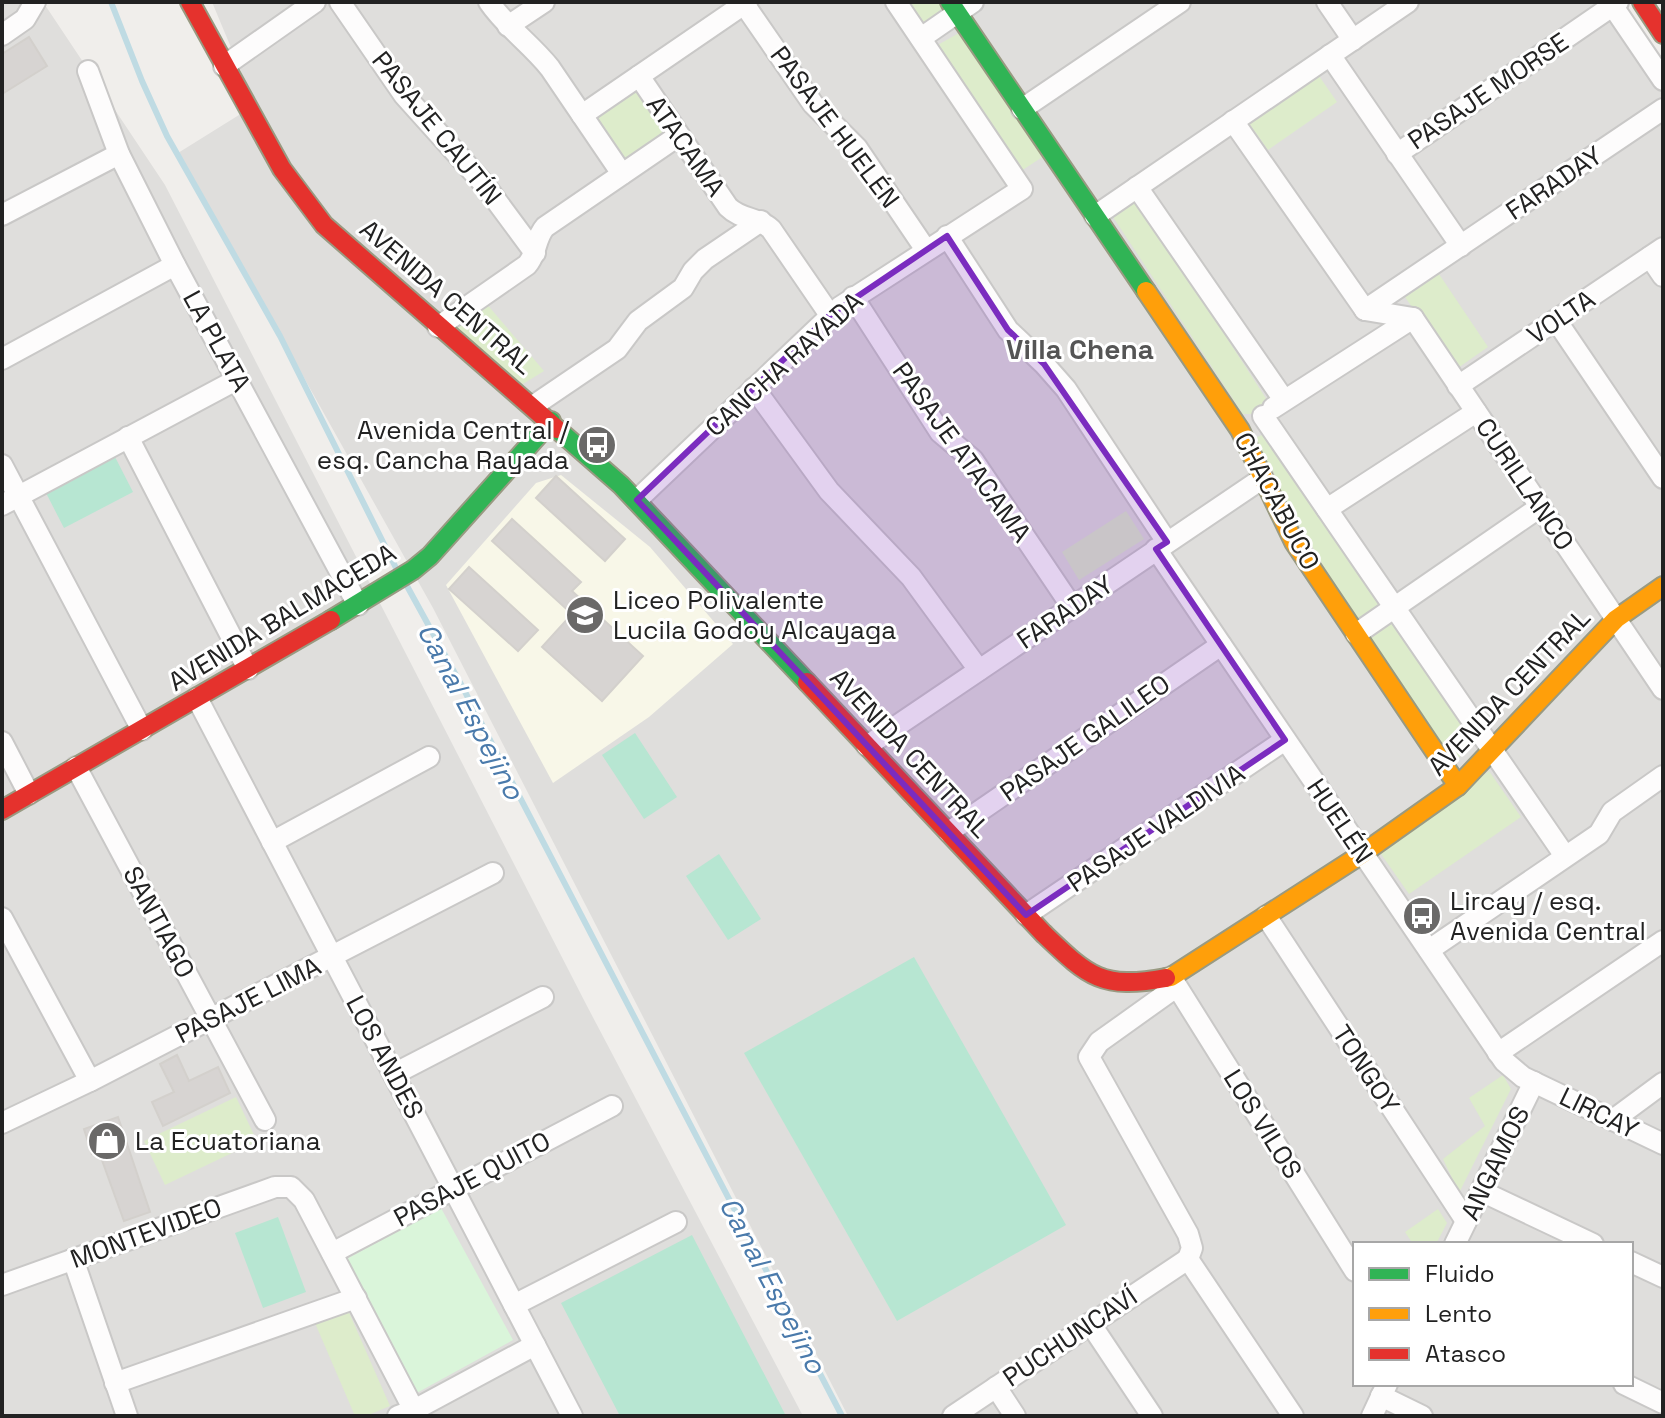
<svg xmlns="http://www.w3.org/2000/svg" width="1665" height="1418" viewBox="0 0 1665 1418" font-family="'Space Grotesk',sans-serif">
<style>
.residential{fill:#dfdedc;fill-rule:evenodd}
.education{fill:#f8f7e8}
.grass{fill:#ddeccb}
.park{fill:#daf5da}
.pitch{fill:#b7e6d2}
.lines{fill:none;stroke-linecap:round;stroke-linejoin:round}
.stream{stroke:#bfdbe3;stroke-width:6}
.building{fill:#d7d4d2;stroke:#d3d0cc;stroke-width:2}
.street-casing{stroke:#c9c8c7;stroke-width:24}
.fast-casing{stroke:#999a82;stroke-width:22}
.slow-casing{stroke:#999a82;stroke-width:22}
.jam-casing{stroke:#999a82;stroke-width:22}
.street{stroke:#fdfcfc;stroke-width:20}
.fast{stroke:#30b455;stroke-width:18}
.slow{stroke:#ff9f0a;stroke-width:18}
.jam{stroke:#e5322d;stroke-width:18}
.marked{fill:#7b2cbf;fill-opacity:0.2;stroke:#7b2cbf;stroke-width:6;stroke-linejoin:round}
.labels{text-anchor:middle;dominant-baseline:central;stroke-width:6;stroke-linejoin:round;paint-order:stroke}
.street-label{font-size:26px;fill:#222;stroke:#fff}
.poi-label{font-size:26px;fill:#222;stroke:#fff;text-anchor:start}
.neighbourhood-label{font-size:28px;font-weight:bold;fill:#555;stroke:#fff}
.water-label{font-size:28px;font-style:italic;fill:#4a7aab;stroke:#fff}
</style>
<rect width="100%" height="100%" fill="#f0eeeb"/>
<!-- residential -->
<g class="residential">
<polygon points="2,2 43,2 165,185 587,1006 803,1416 2,1416"/>
<path d="M212,2H1617L1663,72V1416H848L433,608L178,153L255,105ZM1355,1244H1631V1384H1355Z"/>
</g>
<!-- education -->
<polygon class="education" points="561,475 650,547 733,644 649,717 553,783 446,585 536,483"/>
<!-- grass -->
<g class="grass">
<polygon points="907,2 944,2 945,11 925,24 920,22"/>
<polygon points="959,33 1044,156 1021,171 936,46"/>
<polygon points="1317,73 1337,102 1268,150 1248,122"/>
<polygon points="635,90 666,134 623,164 593,118"/>
<polygon points="1135,196 1267,400 1254,414 1243,414 1113,217"/>
<polygon points="1439,274 1488,347 1455,370 1405,297"/>
<polygon points="485,302 544,371 523,384 452,327"/>
<polygon points="1264,434 1380,604 1356,620 1249,441"/>
<polygon points="1126,511 1144,539 1079,580 1062,552"/>
<polygon points="1391,621 1475,742 1454,762 1368,637"/>
<polygon points="1489,771 1521,817 1409,894 1381,854"/>
<polygon points="1503,1075 1511,1089 1459,1193 1443,1159 1485,1126 1469,1098"/>
<polygon points="236,1097 257,1141 165,1185 144,1141"/>
<polygon points="1438,1209 1447,1223 1436,1244 1413,1244 1405,1232"/>
<polygon points="347,1308 390,1406 366,1416 355,1416 315,1323"/>
</g>
<!-- park -->
<polygon class="park" points="441,1208 513,1340 413,1395 341,1262"/>
<!-- pitch -->
<g class="pitch">
<polygon points="113,453 133,492 64,528 44,489"/>
<polygon points="635,733 677,797 644,819 602,755"/>
<polygon points="719,854 761,919 728,940 686,876"/>
<polygon points="914,957 1066,1225 897,1321 744,1053"/>
<polygon points="278,1217 306,1292 263,1308 235,1233"/>
<polygon points="692,1235 786,1416 620,1416 561,1303"/>
</g>
<g class="lines">
<!-- stream -->
<g class="stream">
<polyline points="111,2 142,81 167,136 280,336 397,570"/>
<polyline points="407,586 463,688 842,1416"/>
</g>
</g>
<!-- building -->
<g class="building">
<polygon points="29,37 47,66 2,94 2,54"/>
<polygon points="556,476 625,539 605,561 536,498"/>
<polygon points="512,519 581,582 572,591 643,656 602,701 542,647 572,614 492,541"/>
<polygon points="469,567 538,630 518,651 449,589"/>
<polygon points="177,1055 189,1081 218,1067 230,1093 163,1126 152,1102 174,1092 160,1064"/>
<polygon points="118,1117 150,1212 124,1221 99,1152 92,1154 84,1129"/>
</g>
<g class="lines">
<defs>
<g id="street">
<polyline points="340,2 404,95 484,184 535,253"/>
<path d="M489,2C506,27 531,44 550,68L622,174"/>
<polyline points="1327,2 1353,40"/>
<polyline points="1610,2 1663,80"/>
<polyline points="744,4 813,104 857,148 926,250"/>
<polyline points="508,26 544,2"/>
<polyline points="2,35 25,19 35,2"/>
<polyline points="921,38 973,2"/>
<polyline points="1330,55 1461,246"/>
<polyline points="224,66 315,2"/>
<polyline points="88,71 119,154 175,265 358,605"/>
<path d="M639,76L728,207C741,220 758,217 771,229L830,315"/>
<polyline points="1022,109 1180,2"/>
<polyline points="582,115 747,2"/>
<polyline points="1233,121 1365,310"/>
<polyline points="1397,154 1618,2"/>
<polyline points="1137,187 1284,400"/>
<polyline points="2,215 119,154"/>
<polyline points="1095,216 1408,2"/>
<polyline points="947,236 1008,330 1044,364 1066,389 1167,542"/>
<polyline points="1650,257 1663,276"/>
<polyline points="853,297 940,432 973,460 1072,607"/>
<polyline points="1365,310 1413,318 1663,689"/>
<polyline points="1365,310 1663,109"/>
<polyline points="1556,320 1663,478"/>
<path d="M438,327L527,265C537,254 535,238 545,227L678,136"/>
<polyline points="2,359 175,265"/>
<polyline points="1458,386 1663,248"/>
<polyline points="754,388 829,491 911,577 979,670"/>
<polyline points="533,406 617,349 638,321 683,288 693,271 705,259 761,221"/>
<polyline points="1273,408 1413,318"/>
<polyline points="1263,416 1565,856"/>
<polyline points="128,437 248,669"/>
<polyline points="2,465 142,730"/>
<polyline points="637,500 840,307 1022,189 896,2"/>
<polyline points="2,505 238,379"/>
<polyline points="1327,509 1476,412"/>
<polyline points="1156,549 1504,1061 1523,1077 1663,1144"/>
<polyline points="1356,634 1540,507"/>
<polyline points="197,698 572,1416"/>
<polyline points="2,742 29,794"/>
<polyline points="867,746 1263,478"/>
<polyline points="76,767 265,1120"/>
<polyline points="949,832 1221,645"/>
<polyline points="272,842 429,757"/>
<polyline points="1026,915 1285,740"/>
<polyline points="1266,916 1466,1221"/>
<polyline points="2,918 90,1081"/>
<polyline points="1429,950 1599,834 1612,812 1663,776"/>
<polyline points="1171,977 1355,1271"/>
<polyline points="1176,987 1099,1042 1089,1057 1188,1234 1192,1248 1188,1259 1293,1416"/>
<polyline points="1498,1053 1663,941"/>
<polyline points="394,1074 543,997"/>
<polyline points="1613,1120 1663,1083"/>
<polyline points="2,1123 90,1081 493,873"/>
<polyline points="1481,1191 1593,1244"/>
<polyline points="1455,1244 1534,1082"/>
<polyline points="332,1253 612,1106"/>
<polyline points="73,1259 127,1416"/>
<polyline points="1631,1262 1663,1277"/>
<polyline points="2,1285 275,1187 291,1187 304,1200 417,1416"/>
<polyline points="514,1305 676,1222"/>
<polyline points="1090,1323 1152,1416"/>
<polyline points="115,1383 356,1298"/>
<polyline points="1624,1384 1663,1403"/>
<polyline points="996,1387 1015,1416"/>
<polyline points="1381,1396 1422,1416"/>
<polyline points="398,1416 414,1410 535,1345"/>
<polyline points="953,1416 1188,1259"/>
<polyline points="1372,1416 1387,1384"/>
</g>
<g id="fast">
<polyline points="950,2 1146,291"/>
<polyline points="557,429 621,485 807,682"/>
<polyline points="331,620 413,570 430,556 551,421"/>
</g>
<g id="slow">
<polyline points="1146,291 1240,430 1294,542 1458,786"/>
<polyline points="1166,978 1171,977 1362,854 1458,786 1616,619 1663,586"/>
</g>
<g id="jam">
<polyline points="190,2 282,169 324,225 557,429"/>
<polyline points="1642,2 1663,34"/>
<path d="M807,682L1043,933C1088,976 1101,990 1166,978"/>
<polyline points="2,810 331,620"/>
</g>
</defs>
<!-- street casing -->
<use href="#street" class="street-casing"/>
<!-- fast casing -->
<use href="#fast" class="fast-casing"/>
<!-- slow casing -->
<use href="#slow" class="slow-casing"/>
<!-- jam casing -->
<use href="#jam" class="jam-casing"/>
<!-- street -->
<use href="#street" class="street"/>
<!-- fast -->
<use href="#fast" class="fast"/>
<!-- slow -->
<use href="#slow" class="slow"/>
<!-- jam -->
<use href="#jam" class="jam"/>
</g>
<!-- marked area -->
<path class="marked" d="M947,236L1008,330L1044,364L1167,542L1156,549L1285,740L1026,915L637,500L830,315Z"/>
<!-- icons -->
<defs>
<symbol id="bus-disc" viewBox="-11 -11 22 22"><circle r="9.5" fill="#6a6968" stroke="#fff"/><path d="M-5-6H5V4H4V6H2V4H-2V6H-4V4H-5ZM-3.5-4V0h7V-4ZM-3.5 1.2v1.5H-2V1.2ZM2 1.2v1.5H3.5V1.2Z" fill="#fff"/></symbol>
<symbol id="school-disc" viewBox="-11 -11 22 22"><circle r="9.5" fill="#6a6968" stroke="#fff"/><path d="M0-5L7-2L0 1L-7-2ZM-4 1L0 2.5L4 1V4Q0 6-4 4Z" fill="#fff"/></symbol>
<symbol id="shop-disc" viewBox="-11 -11 22 22"><circle r="9.5" fill="#6a6968" stroke="#fff"/><path d="M-5-2.5h2.3a2.7 3.5 0 0 1 5.4 0H5L5.5 6h-11ZM-1.5-2.5h3a1.5 2.3 0 0 0-3 0Z" fill="#fff"/></symbol>
</defs>
<g fill-rule="evenodd">
<use href="#bus-disc" x="575" y="423" width="44" height="44"/>
<use href="#school-disc" x="563" y="593" width="44" height="44"/>
<use href="#bus-disc" x="1400" y="894" width="44" height="44"/>
<use href="#shop-disc" x="85" y="1119" width="44" height="44"/>
</g>
<g class="labels">
<!-- street labels -->
<g class="street-label">
<text transform="translate(1488 91) rotate(-34)">PASAJE MORSE</text>
<text transform="translate(835 127) rotate(53)">PASAJE HUELÉN</text>
<text transform="translate(437 128) rotate(51)">PASAJE CAUTÍN</text>
<text transform="translate(686 146) rotate(55)">ATACAMA</text>
<text transform="translate(1554 183) rotate(-34)">FARADAY</text>
<text transform="translate(447 297) rotate(41)">AVENIDA CENTRAL</text>
<text transform="translate(1561 317) rotate(-34)">VOLTA</text>
<text transform="translate(217 341) rotate(61)">LA PLATA</text>
<text transform="translate(784 364) rotate(-42)">CANCHA RAYADA</text>
<text transform="translate(962 452) rotate(54)">PASAJE ATACAMA</text>
<text transform="translate(1525 484) rotate(56)">CURILLANCO</text>
<text transform="translate(1277 501) rotate(62)">CHACABUCO</text>
<text transform="translate(1065 612) rotate(-34)">FARADAY</text>
<text transform="translate(282 617) rotate(-31)">AVENIDA BALMACEDA</text>
<text transform="translate(1509 692) rotate(-46)">AVENIDA CENTRAL</text>
<text transform="translate(1085 738) rotate(-35)">PASAJE GALILEO</text>
<text transform="translate(910 753) rotate(47)">AVENIDA CENTRAL</text>
<text transform="translate(1340 821) rotate(56)">HUELÉN</text>
<text transform="translate(1156 828) rotate(-34)">PASAJE VALDIVIA</text>
<text transform="translate(159 922) rotate(62)">SANTIAGO</text>
<text transform="translate(248 1000) rotate(-27)">PASAJE LIMA</text>
<text transform="translate(385 1057) rotate(62)">LOS ANDES</text>
<text transform="translate(1366 1069) rotate(57)">TONGOY</text>
<text transform="translate(1599 1113) rotate(26)">LIRCAY</text>
<text transform="translate(1263 1124) rotate(58)">LOS VILOS</text>
<text transform="translate(1495 1163) rotate(-64)">ANGAMOS</text>
<text transform="translate(472 1179) rotate(-28)">PASAJE QUITO</text>
<text transform="translate(146 1233) rotate(-20)">MONTEVIDEO</text>
<text transform="translate(1070 1337) rotate(-34)">PUCHUNCAVÍ</text>
</g>
<!-- poi labels -->
<g class="poi-label">
<text x="569" y="430" text-anchor="end">Avenida Central /<tspan x="569" dy="30">esq. Cancha Rayada</tspan></text>
<text x="613" y="600">Liceo Polivalente<tspan x="613" dy="30">Lucila Godoy Alcayaga</tspan></text>
<text x="1450" y="901">Lircay / esq.<tspan x="1450" dy="30">Avenida Central</tspan></text>
<text x="135" y="1141">La Ecuatoriana</text>
</g>
<!-- neighbourhood labels -->
<g class="neighbourhood-label">
<text x="1080" y="349">Villa Chena</text>
</g>
<!-- water labels -->
<g class="water-label">
<text transform="translate(471 711) rotate(62)">Canal Espejino</text>
<text transform="translate(773 1285) rotate(62)">Canal Espejino</text>
</g>
</g>
<!-- border -->
<rect width="1665" height="1418" fill="none" stroke="#222222" stroke-width="8"/>
<!-- legend -->
<rect x="1353" y="1242" width="280" height="144" fill="#ffffff" stroke="#a7a7a7" stroke-width="2"/>
<rect x="1369" y="1268" width="40" height="12" fill="#30b455" stroke="#a7a7a7" stroke-width="2"/>
<text x="1425" y="1282" font-size="24" fill="#222222">Fluido</text>
<rect x="1369" y="1308" width="40" height="12" fill="#ff9f0a" stroke="#a7a7a7" stroke-width="2"/>
<text x="1425" y="1322" font-size="24" fill="#222222">Lento</text>
<rect x="1369" y="1348" width="40" height="12" fill="#e5322d" stroke="#a7a7a7" stroke-width="2"/>
<text x="1425" y="1362" font-size="24" fill="#222222">Atasco</text>
</svg>
